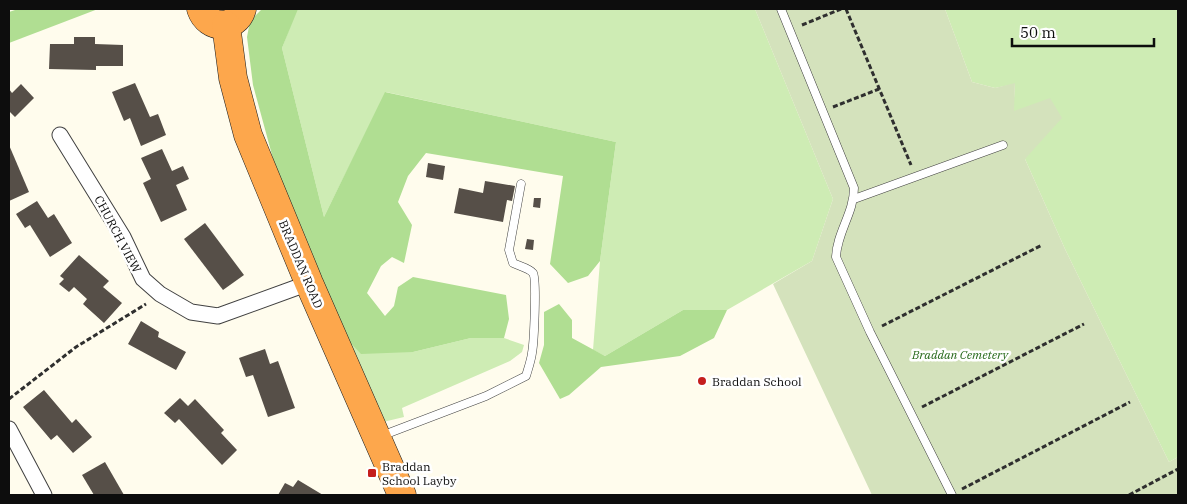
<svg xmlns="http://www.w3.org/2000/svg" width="1187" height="504" viewBox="0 0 1187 504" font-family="'IBM Plex Serif',serif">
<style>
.green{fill:#ceecb4}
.forest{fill:#b0de92}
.cemetery{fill:#d4e2bc}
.building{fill:#564f48}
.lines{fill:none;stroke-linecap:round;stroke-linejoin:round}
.lane-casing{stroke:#404040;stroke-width:9}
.street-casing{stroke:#404040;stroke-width:17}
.highway-casing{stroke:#1e1e1e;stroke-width:29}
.path{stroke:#2f2f2f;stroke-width:3;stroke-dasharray:5 2.5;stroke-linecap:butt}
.lane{stroke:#fff;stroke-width:8}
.street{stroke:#fff;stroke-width:15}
.highway{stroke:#fda74c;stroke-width:28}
.poi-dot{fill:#c51e1c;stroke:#fff;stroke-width:2}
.labels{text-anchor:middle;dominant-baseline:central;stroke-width:5;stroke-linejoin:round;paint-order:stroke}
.street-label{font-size:12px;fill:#0d0d0d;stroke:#fff}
.park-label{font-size:12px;font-style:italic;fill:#256819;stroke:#fff}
.poi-label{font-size:12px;fill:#0d0d0d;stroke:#fff;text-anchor:start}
</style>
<rect width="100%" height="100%" fill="#fffced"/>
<!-- green -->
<g class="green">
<polygon points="297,9 755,9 833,199 812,261 727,310 683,310 605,356 593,350 600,261 616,142 386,92 324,217 282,48"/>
<polygon points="945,9 1178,9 1178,457 1169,462 1065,249 1025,159 1013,112 1015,84 995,88 972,82"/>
<polygon points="346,338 413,352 471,338 504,338 524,345 522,352 510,361 402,408 404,417 383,422"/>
</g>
<!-- forest -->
<g class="forest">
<polygon points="18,9 98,9 9,43 9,12"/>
<polygon points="262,9 298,9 282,48 324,217 385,92 616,142 600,261 588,276 568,283 550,264 563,176 426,153 408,176 398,202 412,225 404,263 392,257 381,266 367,293 385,316 394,306 398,287 413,277 506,295 509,319 504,338 471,338 413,352 361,354 346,338 284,199 253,85 247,37 250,21"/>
<polygon points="559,304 572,320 572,338 605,356 683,310 727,310 714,338 680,356 601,367 569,395 560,399 539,363 544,345 544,312"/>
</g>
<!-- cemetery -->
<polygon class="cemetery" points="755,9 945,9 972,82 995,88 1015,83 1014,111 1050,98 1062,118 1025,159 1065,249 1169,462 1178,457 1178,495 872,495 773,284 812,261 833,199"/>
<!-- building -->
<g class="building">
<polygon points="74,37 95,37 95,44 123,45 123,66 96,66 96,70 49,69 50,44 74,44"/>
<polygon points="135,83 150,117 158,114 166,135 141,146 130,118 124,121 112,92"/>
<polygon points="21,84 34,98 15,117 9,111 9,89 12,93"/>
<polygon points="9,145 29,192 9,201"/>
<polygon points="162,149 172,171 183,166 189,179 176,185 187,210 161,222 143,183 151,179 141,158"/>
<polygon points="428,163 445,166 443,180 426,177"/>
<polygon points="485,181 515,186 512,201 507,200 503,222 454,213 459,188 483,193"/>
<polygon points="534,198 541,198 540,208 533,207"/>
<polygon points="37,201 48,218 54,214 72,243 50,257 30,225 25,228 16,214"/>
<polygon points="205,223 244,275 223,290 184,239"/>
<polygon points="527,239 534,240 533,250 525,249"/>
<polygon points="79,255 109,281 103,287 122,303 104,323 83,304 87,299 74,287 69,292 59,284 64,279 60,276"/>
<polygon points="141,321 159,332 158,337 186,352 176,370 128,344"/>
<polygon points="265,349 270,364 278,361 295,408 268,417 253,375 246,377 239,358"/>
<polygon points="44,390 72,423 76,419 92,437 73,453 57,435 51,440 23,407"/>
<polygon points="180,398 188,406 195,399 224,430 221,433 237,450 222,465 179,419 175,423 164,413"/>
<polygon points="105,462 124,495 94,495 82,475"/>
<polygon points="298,480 323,495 278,495 285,483 293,487"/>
</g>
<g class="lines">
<defs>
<g id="lane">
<path d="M781,9L854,188C854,213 837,232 836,257L870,332L952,495"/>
<polyline points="854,199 1003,145"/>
<path d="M381,436L486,396L526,376C528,369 531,361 532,353C534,342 537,279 533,273C529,268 519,266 513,263L509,250L521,184"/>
</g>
<g id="street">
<polyline points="60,135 123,237 143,279 160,294 191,312 218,316 309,283"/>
<polyline points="9,429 44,495"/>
</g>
<g id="highway">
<path d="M201,9C208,30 236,30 242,9"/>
<polyline points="226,25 233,78 248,135 309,283 402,495"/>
</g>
</defs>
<!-- lane casing -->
<use href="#lane" class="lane-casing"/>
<!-- street casing -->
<use href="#street" class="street-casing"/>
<!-- highway casing -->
<use href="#highway" class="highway-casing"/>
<!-- path -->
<g class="path">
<polyline points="846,9 911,165"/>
<polyline points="802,25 841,9"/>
<polyline points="833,107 879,89"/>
<polyline points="882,326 1042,245"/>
<polyline points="9,399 76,347 146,304"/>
<polyline points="922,407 1084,324"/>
<polyline points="962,489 1130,402"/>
<polyline points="1129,495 1178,469"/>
</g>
<!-- lane -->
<use href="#lane" class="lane"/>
<!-- street -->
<use href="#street" class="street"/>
<!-- highway -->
<use href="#highway" class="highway"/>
</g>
<!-- markers -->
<g class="poi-dot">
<circle cx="702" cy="381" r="5"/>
<rect x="367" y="468" width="10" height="10" rx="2.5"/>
</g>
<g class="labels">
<!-- street labels -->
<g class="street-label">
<text transform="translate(118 234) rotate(62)">CHURCH VIEW</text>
<text transform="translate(301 264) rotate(67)">BRADDAN ROAD</text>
</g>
<!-- park labels -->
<g class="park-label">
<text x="960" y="354">Braddan Cemetery</text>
</g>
<!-- poi labels -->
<g class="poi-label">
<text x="712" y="381">Braddan School</text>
<text x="382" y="466">Braddan<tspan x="382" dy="14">School Layby</tspan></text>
</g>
</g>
<!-- border -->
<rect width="1187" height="504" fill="none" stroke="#0d0d0d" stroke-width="20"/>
<!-- scale -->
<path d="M1012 38v8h142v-8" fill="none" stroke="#0d0d0d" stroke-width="2.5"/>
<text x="1020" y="38" font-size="15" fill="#0d0d0d" stroke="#ffffff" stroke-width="4" paint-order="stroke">50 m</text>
</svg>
